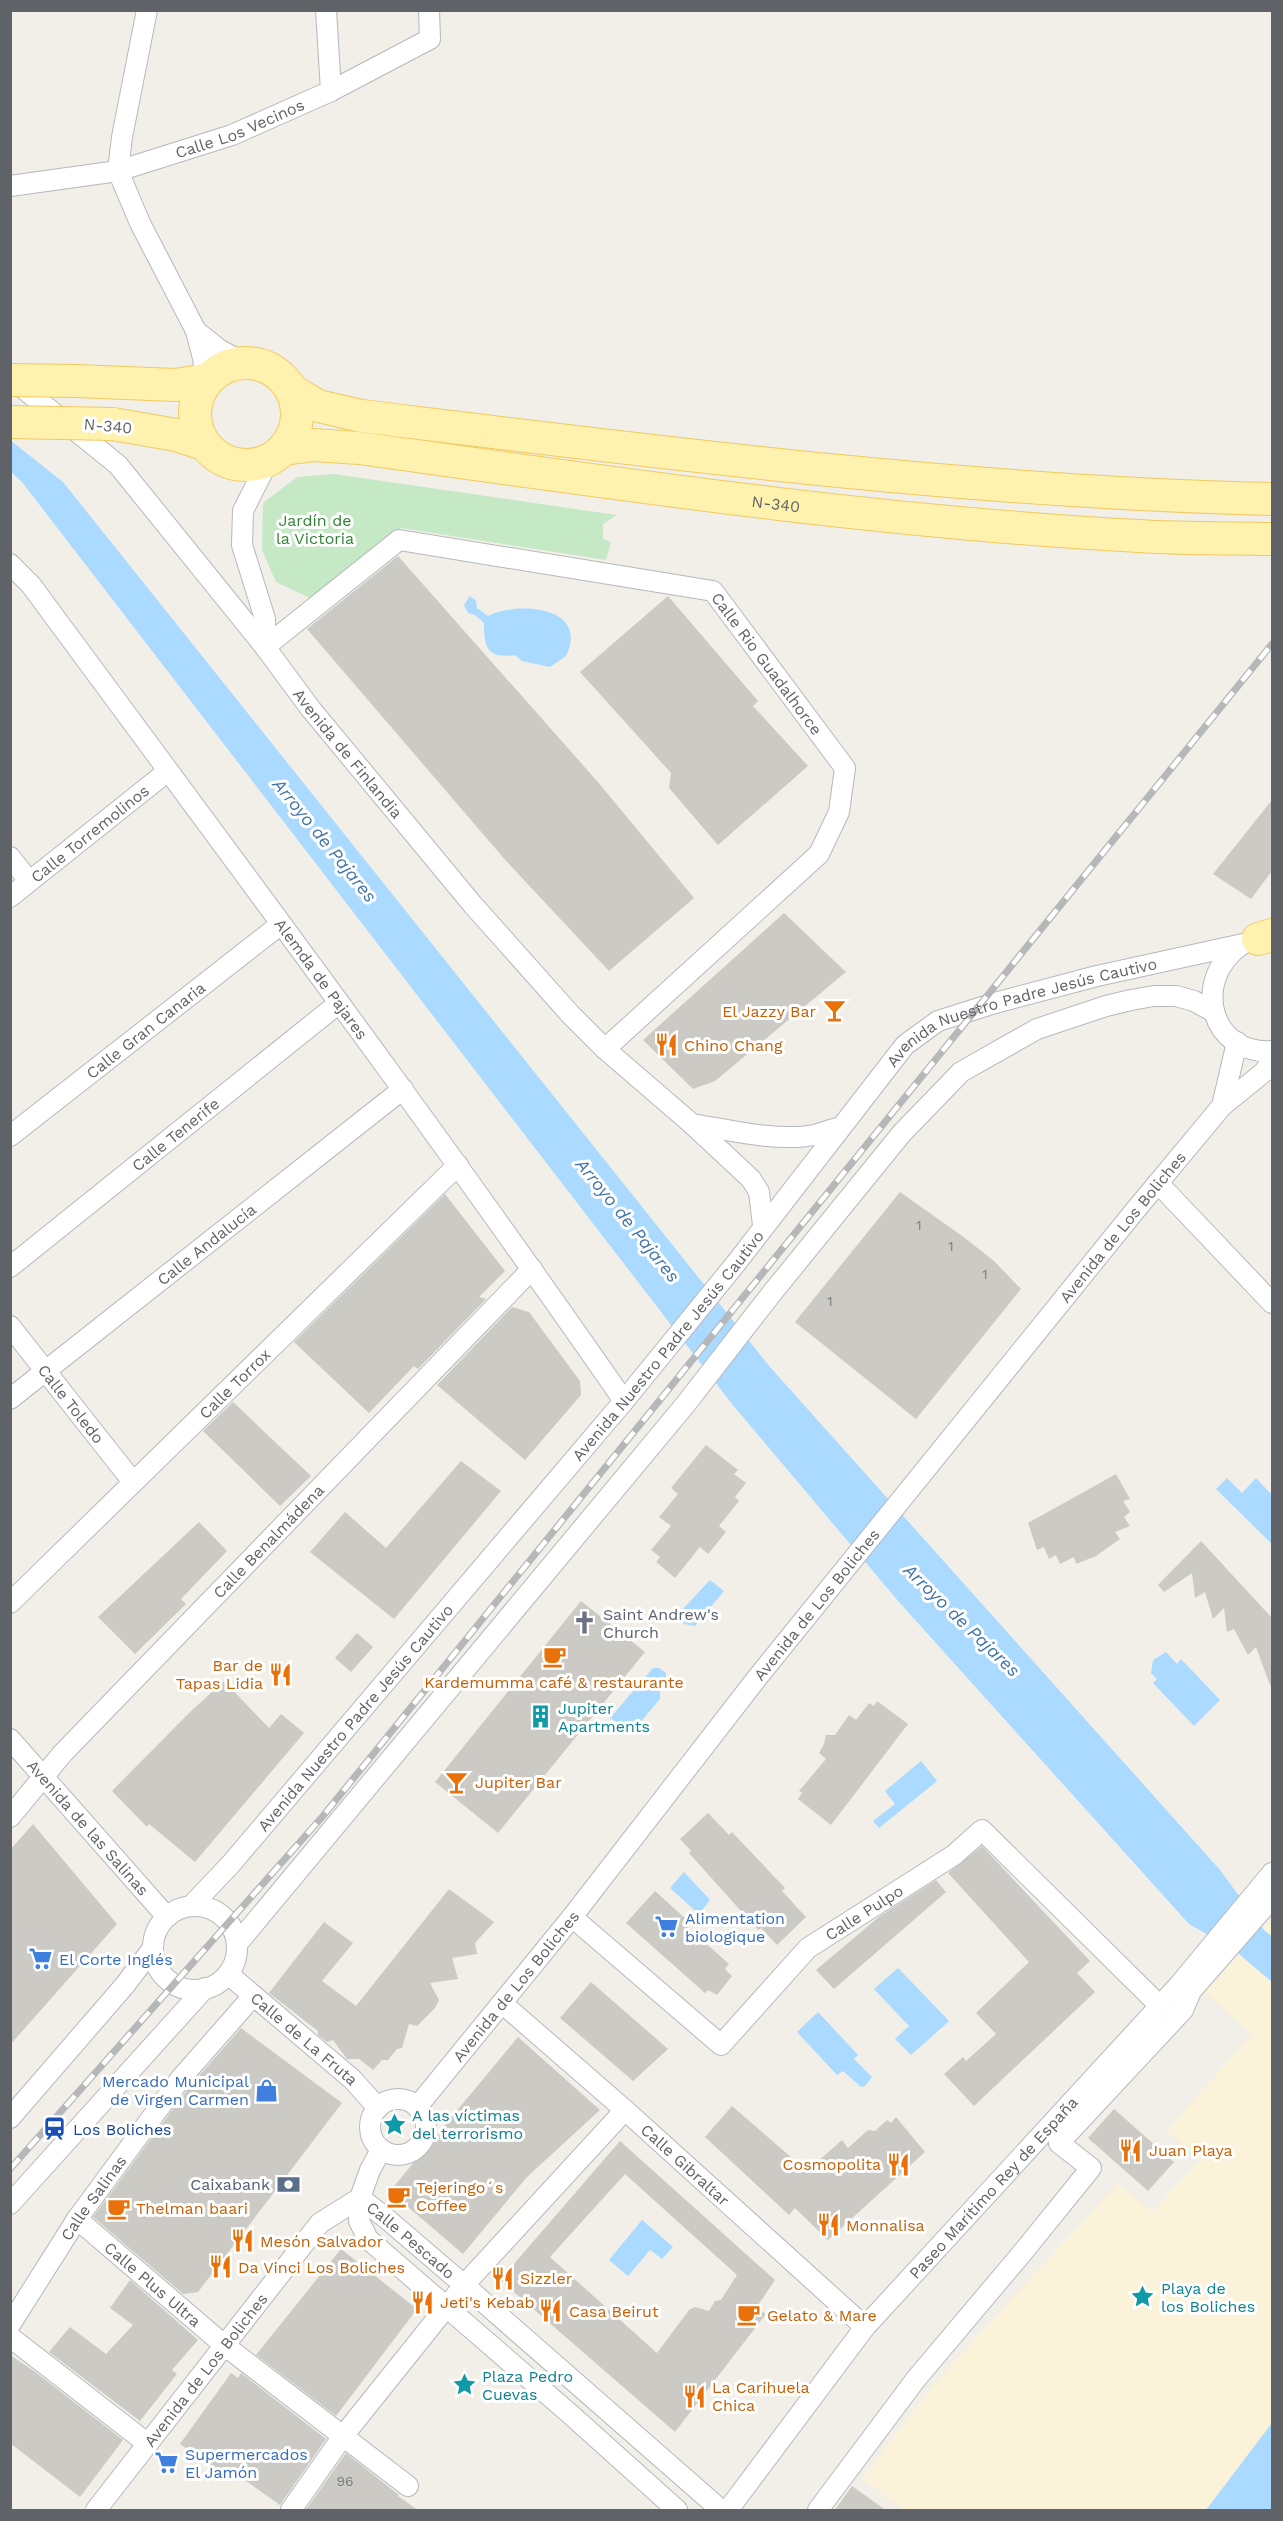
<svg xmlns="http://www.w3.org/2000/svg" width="1283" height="2521" viewBox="0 0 1283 2521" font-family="'Work Sans',sans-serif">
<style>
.green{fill:#c5e8c5}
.sand{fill:#fbf3d9}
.water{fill:#aadaff}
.building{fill:#cccac5;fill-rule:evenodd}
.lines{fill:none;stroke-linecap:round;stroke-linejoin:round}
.street-casing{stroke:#b5b8bc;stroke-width:22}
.primary-casing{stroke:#f2c960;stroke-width:34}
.street{stroke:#fff;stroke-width:20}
.primary{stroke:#fff2af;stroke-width:32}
.rail-casing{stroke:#b6b7b8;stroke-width:7}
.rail{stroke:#fff;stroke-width:4.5;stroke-dasharray:14;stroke-linecap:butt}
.primary-bridge-casing{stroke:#f2c960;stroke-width:34;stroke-linecap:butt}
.primary-bridge{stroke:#fff2af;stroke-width:32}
.labels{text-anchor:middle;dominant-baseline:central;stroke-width:6;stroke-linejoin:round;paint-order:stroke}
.number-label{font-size:14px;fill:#7a7d7f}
.street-label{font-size:16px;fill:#5f6368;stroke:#fff}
.park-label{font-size:16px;fill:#348238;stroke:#fff}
.food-label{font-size:16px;fill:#c56008;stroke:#fff;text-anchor:start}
.worship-label{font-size:16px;fill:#5b616d;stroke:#fff;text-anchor:start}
.culture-label{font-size:16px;fill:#0d838f;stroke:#fff;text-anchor:start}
.shop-label{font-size:16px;fill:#366cbe;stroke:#fff;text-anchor:start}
.transit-label{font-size:16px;fill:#164399;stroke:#fff;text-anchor:start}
.service-label{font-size:16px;fill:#4e5e75;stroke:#fff;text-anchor:end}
.water-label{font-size:18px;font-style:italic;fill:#4174aa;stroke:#fff}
</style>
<rect width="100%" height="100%" fill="#f1efe8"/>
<!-- green -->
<polygon class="green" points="334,474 617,515 603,524 603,539 611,542 606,560 401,528 312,599 276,582 262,550 263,503 297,477"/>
<!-- sand -->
<polygon class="sand" points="1272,1918 1272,2423 1206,2510 905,2510 862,2479 936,2382 1118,2183 1152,2212 1200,2160 1167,2131 1252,2034 1205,1992"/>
<!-- water -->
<g class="water">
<polygon points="10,440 63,482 770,1367 1220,1870 1264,1930 1272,1936 1272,1982 1233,1949 1189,1924 899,1602 732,1404 22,482 11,472"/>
<path d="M470,596L476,601L477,608L488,616C518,601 590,606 566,656L550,667L522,661L515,655C487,659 484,647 484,623L475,615L468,613L464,605Z"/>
<polygon points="1227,1478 1242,1493 1256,1478 1272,1495 1272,1544 1216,1489"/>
<polygon points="710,1580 724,1591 695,1626 684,1624 680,1616 682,1610"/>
<polygon points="1166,1652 1177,1664 1181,1659 1220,1700 1194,1726 1153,1683 1157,1679 1151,1673 1153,1660"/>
<polygon points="653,1668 659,1668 666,1673 666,1681 660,1687 660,1699 632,1732 610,1718"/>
<polygon points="921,1761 937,1781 879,1828 873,1821 895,1804 885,1791"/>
<polygon points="684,1872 710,1900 699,1914 670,1888"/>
<polygon points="898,1968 949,2021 911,2055 895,2039 909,2026 874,1989"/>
<polygon points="818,2012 858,2055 854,2059 872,2077 865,2086 861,2087 843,2071 837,2075 797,2032"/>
<polygon points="642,2220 673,2247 662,2259 650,2250 628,2276 609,2260"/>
<polygon points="1272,2423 1272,2510 1206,2510"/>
</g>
<!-- building -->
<g class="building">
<polygon points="398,556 597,781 694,898 609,971 507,862 307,629"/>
<polygon points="668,596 758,701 753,706 808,766 718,845 669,788 671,773 580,672"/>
<polygon points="1272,800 1272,871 1251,899 1213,874"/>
<polygon points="784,913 846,972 715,1081 693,1089 643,1040"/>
<polygon points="900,1192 965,1238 994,1261 1021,1289 916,1419 795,1322"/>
<polygon points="445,1194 505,1271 479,1297 486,1299 418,1369 414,1366 369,1413 294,1342"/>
<polygon points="512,1307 529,1312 580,1381 581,1395 525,1460 437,1385"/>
<polygon points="233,1402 311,1476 280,1506 203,1431"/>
<polygon points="706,1445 738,1470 734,1474 746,1483 735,1497 739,1501 719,1526 726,1532 708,1554 700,1547 675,1578 656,1562 660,1557 651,1550 671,1526 659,1517 678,1494 671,1488"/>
<polygon points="461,1461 501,1491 394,1619 310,1552 345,1512 386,1548"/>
<polygon points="1116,1474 1130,1499 1123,1501 1130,1512 1124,1517 1130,1526 1115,1532 1120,1539 1096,1556 1076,1564 1074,1557 1060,1564 1056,1555 1049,1559 1044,1547 1037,1550 1028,1523"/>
<polygon points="199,1522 227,1551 181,1599 186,1604 135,1654 98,1617"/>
<polygon points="1201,1541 1272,1618 1272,1685 1270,1685 1256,1647 1248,1655 1234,1629 1227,1632 1224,1608 1213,1619 1205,1592 1195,1598 1192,1573 1164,1592 1158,1585"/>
<polygon points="581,1601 645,1652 498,1833 435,1782"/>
<polygon points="357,1633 373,1647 351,1672 335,1658"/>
<polygon points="224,1681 269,1728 281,1714 304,1733 195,1862 149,1824 147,1827 112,1791 189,1713"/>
<polygon points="877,1701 908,1724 831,1825 798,1799 802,1793 799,1791 826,1759 819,1753 824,1744 826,1735 835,1735 849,1715 856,1720 869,1703 874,1706"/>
<polygon points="708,1813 729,1835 732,1832 785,1888 782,1891 806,1917 777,1945 761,1928 758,1930 689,1853 691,1851 680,1839"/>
<polygon points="33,1824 117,1924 10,2045 10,1850"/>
<polygon points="982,1846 1090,1961 1077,1973 1095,1992 974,2106 944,2074 963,2057 966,2061 996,2034 976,2013 1029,1962 948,1873"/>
<polygon points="936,1880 946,1892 834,1989 816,1970 880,1916"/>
<polygon points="449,1889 494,1922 475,1943 477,1954 452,1958 458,1979 430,1983 439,2000 435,2008 417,2026 409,2024 402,2048 397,2049 388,2060 382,2060 373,2070 359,2059 347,2059 333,2040 327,2042 318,2035 318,2031 269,1993 324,1922 353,1943 322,1981 356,2006"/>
<polygon points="655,1891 687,1920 684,1924 729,1964 725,1969 732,1976 717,1995 708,1990 705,1993 626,1923"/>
<polygon points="591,1982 668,2049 633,2081 560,2018"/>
<polygon points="241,2028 342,2103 198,2292 183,2294 93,2217 190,2086"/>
<polygon points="518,2037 600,2110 527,2177 463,2254 407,2206 395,2185"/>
<polygon points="732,2106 807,2171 842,2140 848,2148 868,2130 875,2131 887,2120 891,2123 896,2117 925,2152 828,2240 795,2208 789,2215 705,2137"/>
<polygon points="1114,2109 1174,2162 1148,2191 1088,2138"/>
<path d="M620,2141L775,2280L756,2308L766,2314L675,2432L500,2280ZM625,2174L737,2275L721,2300L715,2301L709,2311L695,2307L689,2310L657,2353L550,2257Z"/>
<polygon points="341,2249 417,2309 336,2416 256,2355"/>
<polygon points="130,2280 198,2340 172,2370 177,2374 140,2421 49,2352 70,2327 106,2354 133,2325 110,2308"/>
<polygon points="10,2355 34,2371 123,2440 80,2497 10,2443"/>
<polygon points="231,2373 238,2378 241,2373 326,2439 280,2505 229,2469 224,2474 180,2444"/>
<polygon points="346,2453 399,2495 398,2496 419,2511 305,2511"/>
<polygon points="852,2486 887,2511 834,2511"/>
</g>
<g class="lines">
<defs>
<g id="street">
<polyline points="147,10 122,137 118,171 140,223 196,331 203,358 206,380"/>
<polyline points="326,10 331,91"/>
<path id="s1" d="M10,186L118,171L232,135L331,91L430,39L429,10"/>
<polyline points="196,331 220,350 244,363"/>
<path id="s2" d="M13,380L118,465L265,647L310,708L473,905L570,1014L605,1049L692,1124L751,1179L759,1192L763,1225"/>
<path id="s3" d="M10,564L31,585C230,855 432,1124 624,1401"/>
<path id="s4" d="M265,647L399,540L713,591L845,768L839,812L819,854L605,1049"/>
<polyline points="265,647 265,619 242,545 243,511 268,461"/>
<polyline points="10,857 29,881"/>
<path id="s5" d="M10,897L168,771"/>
<path d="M1241,945C1191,980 1210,1055 1272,1051"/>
<polyline points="1222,1106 1237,1042"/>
<path d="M692,1124C729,1130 777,1142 814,1135C823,1133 832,1129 841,1127"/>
<path id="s6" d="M10,1136L281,924"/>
<polyline points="1158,1183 1272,1303"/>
<path id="s7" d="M10,1267L339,1003"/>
<path id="s8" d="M10,1326L133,1482"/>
<path id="s9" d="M10,1399L403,1089"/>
<path id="s10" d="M10,1603L458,1165"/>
<path id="s11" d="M10,1739L167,1917"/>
<path id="s12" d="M10,1817L63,1753L532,1269"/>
<path id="s13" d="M191,1906L230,1865L624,1401L737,1262L905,1045L938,1021L995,1003L1097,976L1243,944"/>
<circle cx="195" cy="1948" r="42"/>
<path id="s14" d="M572,1917L721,2045L808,1948L954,1855L982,1830L1159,2005"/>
<polyline points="237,1944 685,1405 772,1293 902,1133 961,1072 1037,1029 1106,1006 1131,1000 1154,996 1176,996 1194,1001 1214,1012"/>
<path id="s15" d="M228,1974L352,2079L378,2108"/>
<path id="s16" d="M503,2004L625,2110L865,2327"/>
<circle cx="398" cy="2127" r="28"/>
<path id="s17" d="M417,2107L572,1917L757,1678L1133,1213L1222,1106L1264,1072L1272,1061"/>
<polyline points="10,2118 125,1985 153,1948"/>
<path id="s18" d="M360,2198L387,2219L464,2285L721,2510"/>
<polyline points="360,2198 359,2221 368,2239 569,2413 677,2510"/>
<polyline points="10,2204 205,1988"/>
<path id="s19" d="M77,2219L224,2345L408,2486"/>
<path id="s20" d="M10,2325L77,2219L181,2078L253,1996"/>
<polyline points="10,2337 148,2444"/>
<path id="s21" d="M96,2510L320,2223L360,2198L370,2170L381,2150"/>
<polyline points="291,2510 343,2436 464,2285 625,2110"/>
<path id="s22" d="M728,2510L865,2327L1180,1984L1272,1873"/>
<polyline points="818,2510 916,2379 1023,2252 1091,2168 1059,2143 1183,2010 1191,1991 1272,1898"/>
</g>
<g id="primary">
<circle cx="246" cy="414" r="51"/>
<polyline points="76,381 176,385 206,380"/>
<path d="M291,390L318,406L362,416C665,453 967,492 1272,499"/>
<polyline points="113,424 176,435 204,444"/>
<path id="s23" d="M284,449L314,445L359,448C618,484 877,522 1139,536C1183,539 1228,538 1272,539"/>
<polyline points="1258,939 1272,935"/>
</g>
</defs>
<!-- street casing -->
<use href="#street" class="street-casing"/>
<!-- primary casing -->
<use href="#primary" class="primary-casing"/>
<!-- street -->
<use href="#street" class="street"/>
<!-- primary -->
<use href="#primary" class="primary"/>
<defs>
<polyline id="rail" points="10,2169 323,1816 1272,644"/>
</defs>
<!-- rail casing -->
<use href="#rail" class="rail-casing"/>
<!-- rail -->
<use href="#rail" class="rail"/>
<defs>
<g id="primary-bridge">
<polyline points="10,380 76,381"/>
<polyline points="10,422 113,424"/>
</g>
</defs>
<!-- primary-bridge casing -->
<use href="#primary-bridge" class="primary-bridge-casing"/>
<!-- primary-bridge -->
<use href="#primary-bridge" class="primary-bridge"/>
</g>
<!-- icons -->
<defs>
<symbol id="bar-bare" viewBox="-9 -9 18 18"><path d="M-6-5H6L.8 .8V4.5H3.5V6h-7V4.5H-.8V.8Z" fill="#e8710a" stroke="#fff" stroke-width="2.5" paint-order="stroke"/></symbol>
<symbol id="restaurant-bare" viewBox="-9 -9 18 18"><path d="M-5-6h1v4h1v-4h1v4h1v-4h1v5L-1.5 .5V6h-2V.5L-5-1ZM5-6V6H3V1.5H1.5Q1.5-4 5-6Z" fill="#e8710a" stroke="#fff" stroke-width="2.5" paint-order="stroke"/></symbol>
<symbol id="church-bare" viewBox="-9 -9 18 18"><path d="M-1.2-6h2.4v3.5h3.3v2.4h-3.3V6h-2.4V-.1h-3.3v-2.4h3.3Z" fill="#6b7280" stroke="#fff" stroke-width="2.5" paint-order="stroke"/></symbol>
<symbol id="cafe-bare" viewBox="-9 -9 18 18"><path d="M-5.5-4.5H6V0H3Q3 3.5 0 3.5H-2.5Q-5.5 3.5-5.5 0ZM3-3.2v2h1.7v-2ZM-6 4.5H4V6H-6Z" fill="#e8710a" stroke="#fff" stroke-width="2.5" paint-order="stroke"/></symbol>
<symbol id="building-bare" viewBox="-9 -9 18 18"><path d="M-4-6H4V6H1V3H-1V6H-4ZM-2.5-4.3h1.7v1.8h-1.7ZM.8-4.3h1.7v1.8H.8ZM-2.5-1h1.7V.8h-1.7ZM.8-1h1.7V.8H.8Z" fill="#0f9aa8" stroke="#fff" stroke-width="2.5" paint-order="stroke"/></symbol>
<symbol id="supermarket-bare" viewBox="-9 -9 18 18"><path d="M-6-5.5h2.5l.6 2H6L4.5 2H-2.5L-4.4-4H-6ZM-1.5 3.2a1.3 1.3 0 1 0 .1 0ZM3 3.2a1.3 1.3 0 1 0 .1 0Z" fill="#3f7fe0" stroke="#fff" stroke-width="2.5" paint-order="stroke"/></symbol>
<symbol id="shop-bare" viewBox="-9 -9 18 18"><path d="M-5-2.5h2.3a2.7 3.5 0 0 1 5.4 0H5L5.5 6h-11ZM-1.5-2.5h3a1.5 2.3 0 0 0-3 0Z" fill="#3f7fe0" stroke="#fff" stroke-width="2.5" paint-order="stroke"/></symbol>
<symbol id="sight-bare" viewBox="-9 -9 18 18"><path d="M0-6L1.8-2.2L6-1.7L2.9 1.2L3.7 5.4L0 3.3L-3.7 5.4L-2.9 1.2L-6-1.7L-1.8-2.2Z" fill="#0f9aa8" stroke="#fff" stroke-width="2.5" paint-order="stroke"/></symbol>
<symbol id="station-bare" viewBox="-9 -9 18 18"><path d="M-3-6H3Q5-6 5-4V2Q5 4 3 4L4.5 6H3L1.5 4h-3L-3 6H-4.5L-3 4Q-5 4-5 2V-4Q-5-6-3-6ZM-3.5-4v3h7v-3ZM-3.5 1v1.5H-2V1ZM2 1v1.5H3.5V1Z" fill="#1a4fb4" stroke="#fff" stroke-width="2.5" paint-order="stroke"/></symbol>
<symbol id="bank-bare" viewBox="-9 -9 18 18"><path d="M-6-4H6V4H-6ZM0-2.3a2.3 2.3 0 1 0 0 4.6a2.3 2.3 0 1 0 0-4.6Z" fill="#5c6f8a" stroke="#fff" stroke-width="2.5" paint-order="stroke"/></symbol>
</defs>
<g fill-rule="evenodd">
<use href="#bar-bare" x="818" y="994" width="33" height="33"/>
<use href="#restaurant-bare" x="650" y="1028" width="33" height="33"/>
<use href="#church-bare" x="568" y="1606" width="33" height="33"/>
<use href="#cafe-bare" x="538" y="1640" width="33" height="33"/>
<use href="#restaurant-bare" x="264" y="1658" width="33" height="33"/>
<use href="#building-bare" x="524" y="1700" width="33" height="33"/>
<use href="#bar-bare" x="440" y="1766" width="33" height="33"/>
<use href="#supermarket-bare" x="650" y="1910" width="33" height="33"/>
<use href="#supermarket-bare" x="24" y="1942" width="33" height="33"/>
<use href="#shop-bare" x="250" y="2074" width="33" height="33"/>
<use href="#sight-bare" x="378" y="2108" width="33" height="33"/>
<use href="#station-bare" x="38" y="2112" width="33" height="33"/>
<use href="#restaurant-bare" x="1114" y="2134" width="33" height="33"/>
<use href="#restaurant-bare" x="882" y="2148" width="33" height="33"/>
<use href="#bank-bare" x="272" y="2168" width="33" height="33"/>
<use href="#cafe-bare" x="382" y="2180" width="33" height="33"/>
<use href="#cafe-bare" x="102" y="2192" width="33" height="33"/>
<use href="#restaurant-bare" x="812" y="2208" width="33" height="33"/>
<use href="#restaurant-bare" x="226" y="2224" width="33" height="33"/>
<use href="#restaurant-bare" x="204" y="2250" width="33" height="33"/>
<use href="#restaurant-bare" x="486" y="2262" width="33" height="33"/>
<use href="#sight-bare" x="1126" y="2280" width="33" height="33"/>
<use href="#restaurant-bare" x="406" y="2286" width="33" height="33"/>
<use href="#restaurant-bare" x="534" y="2294" width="33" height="33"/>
<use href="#cafe-bare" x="732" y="2298" width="33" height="33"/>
<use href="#sight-bare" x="448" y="2368" width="33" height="33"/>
<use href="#restaurant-bare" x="678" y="2380" width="33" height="33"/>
<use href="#supermarket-bare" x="150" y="2446" width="33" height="33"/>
</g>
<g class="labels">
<!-- number labels -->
<g class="number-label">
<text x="919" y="1225">1</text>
<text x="951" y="1246">1</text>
<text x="985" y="1274">1</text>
<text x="830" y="1301">1</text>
<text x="345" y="2481">96</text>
</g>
<!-- street labels -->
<g class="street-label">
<text stroke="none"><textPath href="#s1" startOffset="238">Calle Los Vecinos</textPath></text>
<text transform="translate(108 426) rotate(5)">N-340</text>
<text stroke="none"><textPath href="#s23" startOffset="496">N-340</textPath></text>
<text stroke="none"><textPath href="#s4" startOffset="580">Calle Rio Guadalhorce</textPath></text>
<text stroke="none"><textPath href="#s2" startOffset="504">Avenida de Finlandia</textPath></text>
<text stroke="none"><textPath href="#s5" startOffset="102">Calle Torremolinos</textPath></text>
<text stroke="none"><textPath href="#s3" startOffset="519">Alemda de Pajares</textPath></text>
<text stroke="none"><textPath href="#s13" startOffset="1240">Avenida Nuestro Padre Jesús Cautivo</textPath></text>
<text stroke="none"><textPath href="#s6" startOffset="172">Calle Gran Canaria</textPath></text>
<text stroke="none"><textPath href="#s7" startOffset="212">Calle Tenerife</textPath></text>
<text stroke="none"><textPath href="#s17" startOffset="1128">Avenida de Los Boliches</textPath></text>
<text stroke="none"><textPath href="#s9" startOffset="250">Calle Andalucía</textPath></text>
<text stroke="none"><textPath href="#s13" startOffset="736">Avenida Nuestro Padre Jesús Cautivo</textPath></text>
<text stroke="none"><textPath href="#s10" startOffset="314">Calle Torrox</textPath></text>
<text stroke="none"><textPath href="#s8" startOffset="99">Calle Toledo</textPath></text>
<text stroke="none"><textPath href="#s12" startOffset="378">Calle Benalmádena</textPath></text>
<text stroke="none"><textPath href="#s17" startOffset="642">Avenida de Los Boliches</textPath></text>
<text stroke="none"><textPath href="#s13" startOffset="250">Avenida Nuestro Padre Jesús Cautivo</textPath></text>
<text stroke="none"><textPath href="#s11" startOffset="118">Avenida de las Salinas</textPath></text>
<text stroke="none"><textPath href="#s14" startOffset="393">Calle Pulpo</textPath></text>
<text stroke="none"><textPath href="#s17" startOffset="156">Avenida de Los Boliches</textPath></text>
<text stroke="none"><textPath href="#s15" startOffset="100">Calle de La Fruta</textPath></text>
<text stroke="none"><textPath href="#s16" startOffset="243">Calle Gibraltar</textPath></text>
<text stroke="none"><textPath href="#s22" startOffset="418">Paseo Marítimo Rey de España</textPath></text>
<text stroke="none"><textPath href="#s20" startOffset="152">Calle Salinas</textPath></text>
<text stroke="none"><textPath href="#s18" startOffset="66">Calle Pescado</textPath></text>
<text stroke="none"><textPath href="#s19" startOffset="100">Calle Plus Ultra</textPath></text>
<text stroke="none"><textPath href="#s21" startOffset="178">Avenida de Los Boliches</textPath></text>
</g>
<!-- park labels -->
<g class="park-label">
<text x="315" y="520">Jardín de<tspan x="315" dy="18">la Victoria</tspan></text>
</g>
<!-- food labels -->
<g class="food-label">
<text x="816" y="1011" text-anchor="end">El Jazzy Bar</text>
<text x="684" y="1045">Chino Chang</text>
<text x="263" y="1665" text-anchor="end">Bar de<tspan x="263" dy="18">Tapas Lidia</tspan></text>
<text x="554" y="1682" text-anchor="middle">Kardemumma café &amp; restaurante</text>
<text x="475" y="1782">Jupiter Bar</text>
<text x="1149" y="2150">Juan Playa</text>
<text x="881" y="2164" text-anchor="end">Cosmopolita</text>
<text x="416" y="2187">Tejeringo´s<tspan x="416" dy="18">Coffee</tspan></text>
<text x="136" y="2208">Thelman baari</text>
<text x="846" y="2225">Monnalisa</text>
<text x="260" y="2241">Mesón Salvador</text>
<text x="238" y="2267">Da Vinci Los Boliches</text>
<text x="520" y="2278">Sizzler</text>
<text x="440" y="2302">Jeti's Kebab</text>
<text x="569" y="2311">Casa Beirut</text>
<text x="767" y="2315">Gelato &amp; Mare</text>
<text x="712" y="2387">La Carihuela<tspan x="712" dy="18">Chica</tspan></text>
</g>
<!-- worship labels -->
<g class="worship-label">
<text x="603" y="1614">Saint Andrew's<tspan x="603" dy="18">Church</tspan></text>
</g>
<!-- culture labels -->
<g class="culture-label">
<text x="558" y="1708">Jupiter<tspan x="558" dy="18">Apartments</tspan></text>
<text x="412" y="2115">A las víctimas<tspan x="412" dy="18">del terrorismo</tspan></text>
<text x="1161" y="2288">Playa de<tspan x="1161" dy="18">los Boliches</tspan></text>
<text x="482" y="2376">Plaza Pedro<tspan x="482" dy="18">Cuevas</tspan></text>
</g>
<!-- shop labels -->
<g class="shop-label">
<text x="685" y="1918">Alimentation<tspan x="685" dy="18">biologique</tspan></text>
<text x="59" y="1959">El Corte Inglés</text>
<text x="249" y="2081" text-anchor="end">Mercado Municipal<tspan x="249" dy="18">de Virgen Carmen</tspan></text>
<text x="185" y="2454">Supermercados<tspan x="185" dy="18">El Jamón</tspan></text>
</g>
<!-- transit labels -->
<g class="transit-label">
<text x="73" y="2129">Los Boliches</text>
</g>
<!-- service labels -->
<g class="service-label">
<text x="270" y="2184">Caixabank</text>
</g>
<!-- water labels -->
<g class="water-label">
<text transform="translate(325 840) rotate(51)">Arroyo de Pajares</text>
<text transform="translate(628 1220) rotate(51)">Arroyo de Pajares</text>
<text transform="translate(962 1620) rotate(44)">Arroyo de Pajares</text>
</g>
</g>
<!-- border -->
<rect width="1283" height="2521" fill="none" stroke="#5f6368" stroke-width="24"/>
</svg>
